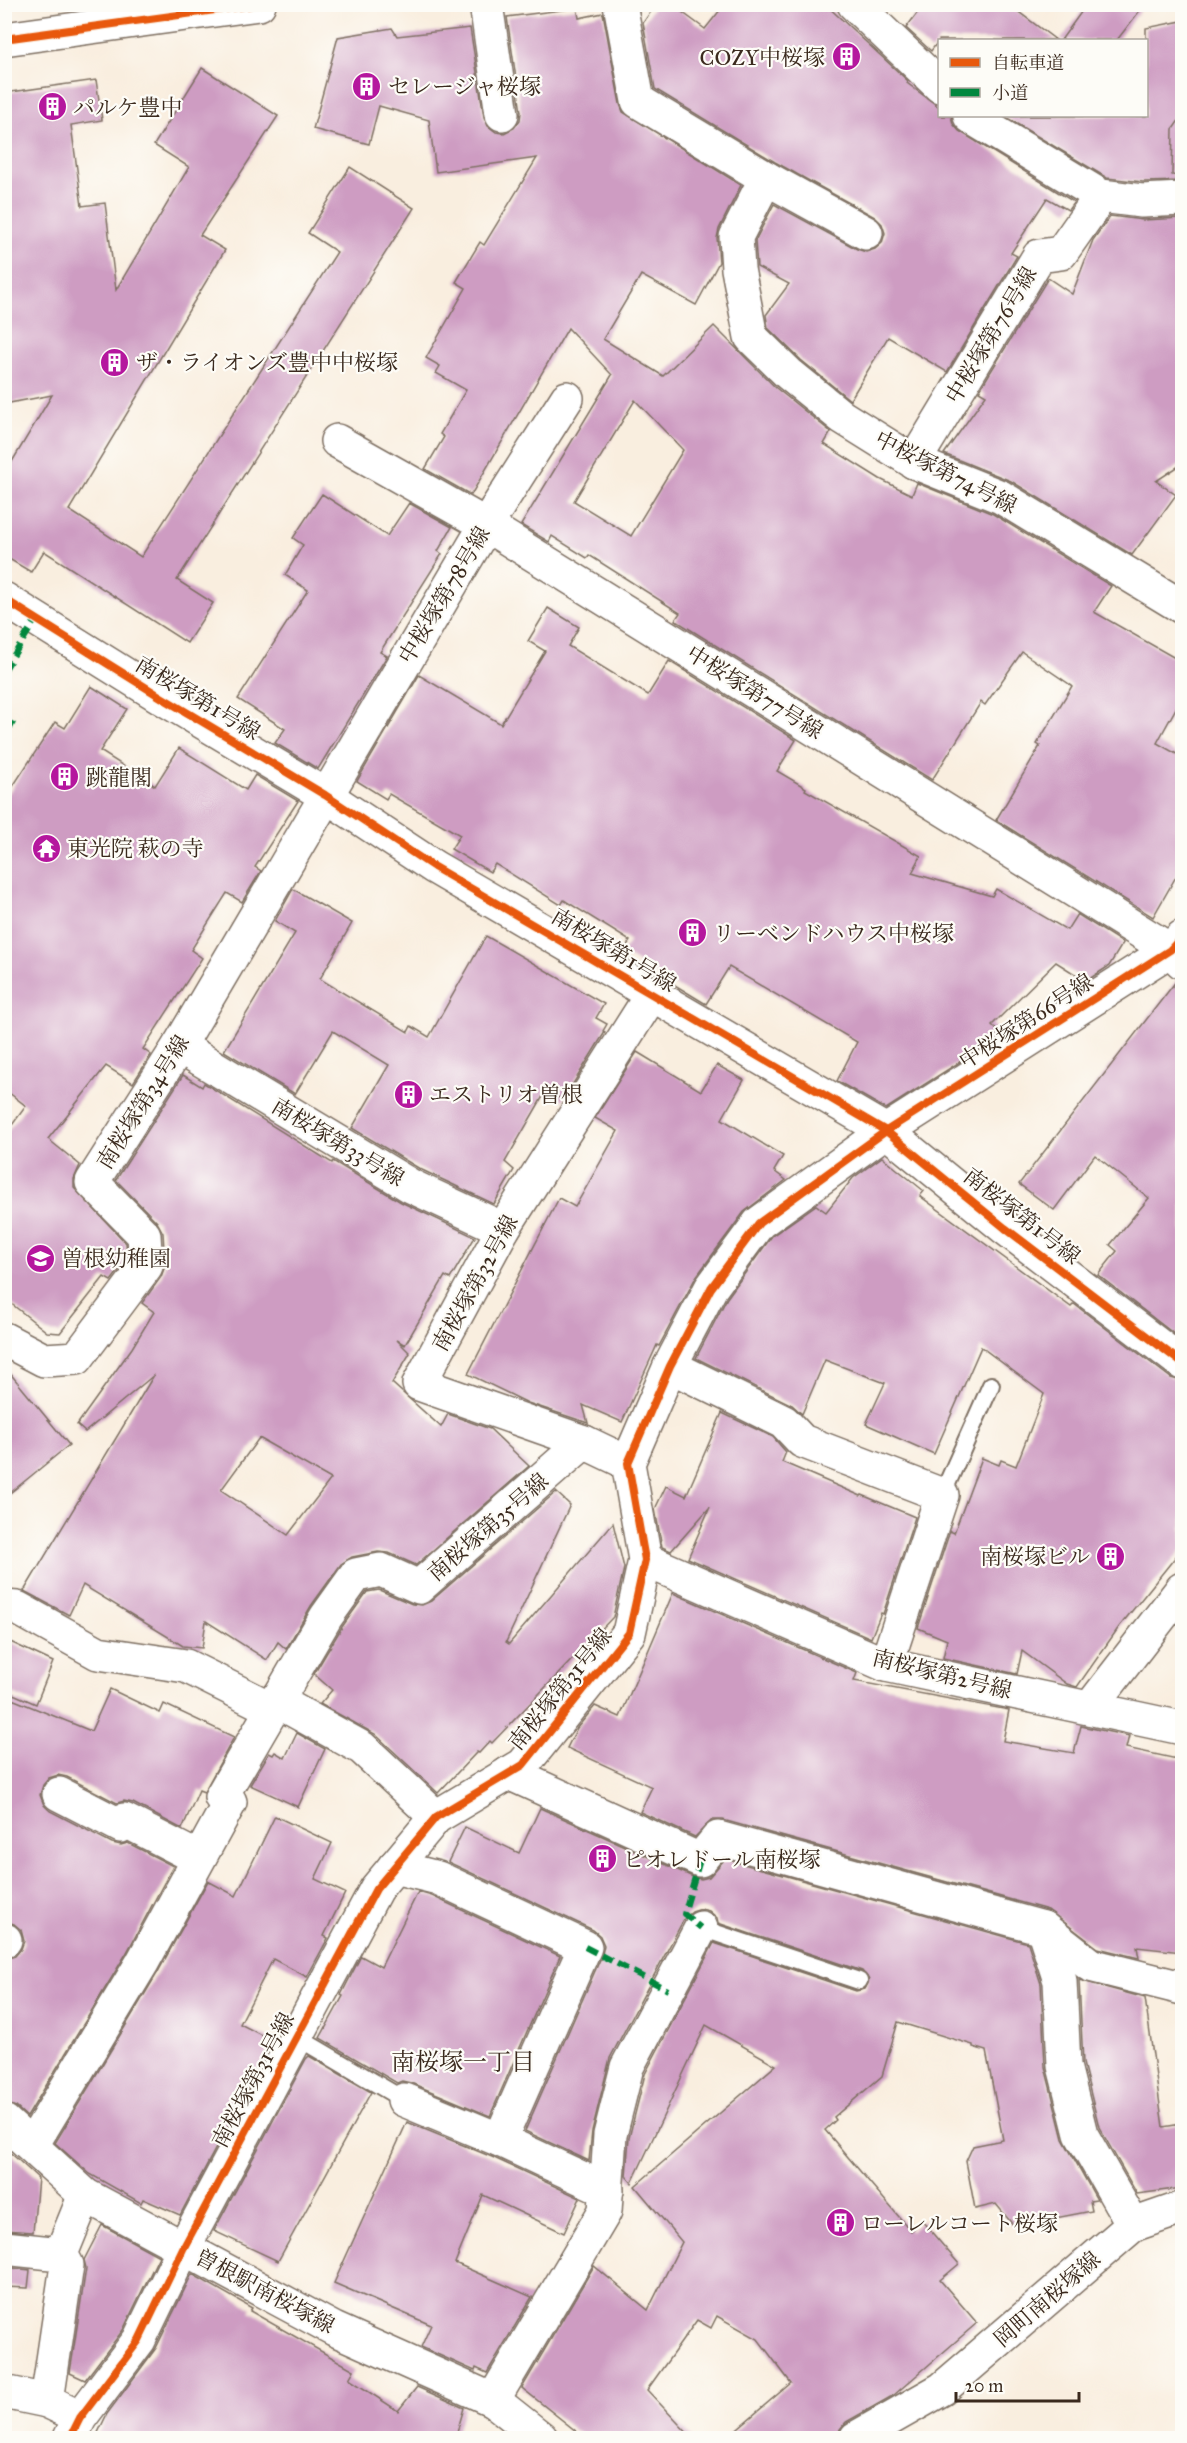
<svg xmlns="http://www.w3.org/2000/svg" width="1187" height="2443" viewBox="0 0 1187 2443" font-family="'IM FELL Great Primer','Noto Serif JP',serif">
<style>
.building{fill:#ce9cc2;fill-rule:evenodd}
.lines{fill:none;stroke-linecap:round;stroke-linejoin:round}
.service-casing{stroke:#7e6f62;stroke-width:20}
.minor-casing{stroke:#7e6f62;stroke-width:36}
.tertiary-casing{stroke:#7e6f62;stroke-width:36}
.service{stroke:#fff;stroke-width:16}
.minor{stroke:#fff;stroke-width:33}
.tertiary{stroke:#fff;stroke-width:33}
.rail{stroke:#3b2a1e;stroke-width:4.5;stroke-dasharray:9 4.5;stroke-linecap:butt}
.quiet{stroke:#00873e;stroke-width:6;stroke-dasharray:12 6;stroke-linecap:butt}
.cycleway-casing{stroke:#fdfcf7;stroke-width:11}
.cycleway{stroke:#e8590c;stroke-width:8}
.labels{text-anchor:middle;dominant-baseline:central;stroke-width:4.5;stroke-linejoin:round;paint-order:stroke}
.poi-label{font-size:22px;fill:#3b2a1e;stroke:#fdfcf7;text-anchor:start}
.street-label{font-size:22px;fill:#3b2a1e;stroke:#fdfcf7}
.neighbourhood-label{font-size:24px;fill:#3b2a1e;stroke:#fdfcf7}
</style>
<rect width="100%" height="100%" fill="#fdfcf7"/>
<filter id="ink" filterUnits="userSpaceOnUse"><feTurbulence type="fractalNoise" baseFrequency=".0167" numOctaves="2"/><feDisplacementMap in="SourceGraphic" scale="12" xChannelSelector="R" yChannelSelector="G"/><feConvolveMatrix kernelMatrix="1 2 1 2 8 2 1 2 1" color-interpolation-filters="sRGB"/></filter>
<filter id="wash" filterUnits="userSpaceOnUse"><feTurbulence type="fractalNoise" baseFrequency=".008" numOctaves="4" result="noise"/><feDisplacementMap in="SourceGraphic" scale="24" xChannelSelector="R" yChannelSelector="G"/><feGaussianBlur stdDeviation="1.35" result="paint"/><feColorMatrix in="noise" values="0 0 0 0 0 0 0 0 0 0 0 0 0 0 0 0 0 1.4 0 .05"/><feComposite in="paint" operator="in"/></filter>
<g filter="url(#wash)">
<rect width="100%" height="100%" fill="#f9eedf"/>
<g id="blocks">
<!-- building -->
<g class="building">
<polygon points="656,4 671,4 705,29 725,4 825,4 908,81 907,83 939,107 939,116 951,116 953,124 959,131 1074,202 1068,210 1047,198 1011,253 1017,256 947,372 888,337 850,400 801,360 768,328 766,315 789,284 757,267 755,241 774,204 857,249 866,252 875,249 882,243 885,233 882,224 875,217 775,162 655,89 643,23"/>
<polygon points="924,4 1008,4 1056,40 939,40 931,51 906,28"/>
<polygon points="1087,4 1145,4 1117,40 1061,40"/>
<path d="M577,8L579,18L603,13L620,104L623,112L741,185L719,229L717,238L719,262L696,305L641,275L603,339L663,376L714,326L776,388L831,432L824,444L880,479L912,495L917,483L993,514L1111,586L1094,612L1182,662V697L1157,743L1182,757V866L1153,917L996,820L1040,746L1037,744L1072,686L1022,652L985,705L981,702L932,780L675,620L680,613L589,555L587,558L552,536L549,542L521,525L612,375L568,328L471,495L425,469L444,437L440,434L466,390L436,373L440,366L426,358L466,288L456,282L480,242L484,245L537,158L436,172L429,120L379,106L369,144L313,129L338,37L392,28L397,36L470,28L484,117L488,126L496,132L504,133L514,128L520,120L521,112L507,17ZM635,400L683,450L631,536L574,501Z"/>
<polygon points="1182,21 1182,116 1173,129 1172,175 1182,177 1182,181 1143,182 1107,178 1004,116 1146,116 1146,28"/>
<polygon points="202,68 278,116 200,235 225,250 69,510 141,557 337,252 308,233 350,167 414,208 177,580 213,603 187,643 44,551 31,572 4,556 4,475 52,395 4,404 4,93 96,80 102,120 71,125 82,206 105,203 116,290 189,167 154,145"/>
<polygon points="1110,216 1143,220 1182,218 1182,464 1156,481 1176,495 1132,555 1011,481 944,454 986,395 979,391 1048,278 1072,294 1093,240"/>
<polygon points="322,494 387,536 409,503 452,527 438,551 442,554 380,652 387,656 318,769 275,743 285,729 238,699 308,590 285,575 303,545 293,538"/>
<polygon points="548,608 579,627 568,646 648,695 669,661 796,740 777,771 806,788 805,790 921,856 912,873 992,896 996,889 1067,930 1077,914 1123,943 1109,966 1086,981 1056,962 992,1025 999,1032 988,1044 886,1109 837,1081 857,1042 729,967 706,1004 622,953 630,941 564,900 561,905 495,864 490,872 451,849 460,835 389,794 386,799 357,781 419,675 501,724 545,651 528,641"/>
<polygon points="91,686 127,709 100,751 155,786 179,748 246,790 255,775 298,801 255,867 261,871 242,902 227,893 191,950 202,958 143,1049 151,1055 133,1083 106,1066 48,1139 80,1165 74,1179 74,1188 126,1243 127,1260 111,1281 104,1277 60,1333 47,1332 4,1298 4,1136 26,1106 4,1089 4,800 55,722 65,728"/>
<polygon points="293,889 352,923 320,979 408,1032 411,1026 429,1037 486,936 604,1004 596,1018 607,1024 603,1031 605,1032 563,1100 546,1091 505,1162 514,1170 494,1204 420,1169 352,1128 389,1065 333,1031 295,1094 224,1051 295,933 275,921"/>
<polygon points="1177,980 1182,980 1182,1340 1098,1275 1117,1251 1110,1245 1149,1198 1095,1155 1054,1210 1019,1184"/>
<polygon points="637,1052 701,1091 717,1065 744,1080 722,1119 783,1156 774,1171 786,1180 744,1212 696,1277 659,1346 657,1345 622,1422 583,1405 588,1423 528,1403 468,1374 559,1198 575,1207 618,1131 595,1118"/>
<path d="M183,1075L202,1087L204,1083L332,1163L333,1161L401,1202L475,1237L450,1279L445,1276L405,1345L397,1340L410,1353L392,1383L441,1427L448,1414L490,1429L529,1466L416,1565L389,1553L378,1552L352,1557L341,1564L311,1606L286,1649L278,1642L267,1660L206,1621L202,1648L183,1646L83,1585L69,1615L24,1591L154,1375L85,1432L77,1425L132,1348L154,1312L142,1303L161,1277L165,1266L163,1233L157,1222L116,1180ZM259,1438L331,1479L288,1535L221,1490Z"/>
<polygon points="882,1157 924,1191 920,1196 1071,1307 1074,1304 1171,1378 1182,1381 1182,1549 1119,1627 1077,1687 1067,1684 1022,1651 1017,1674 943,1658 947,1640 918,1628 950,1531 954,1533 982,1458 999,1465 1001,1460 1016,1466 1044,1394 981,1347 934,1454 866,1424 885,1383 825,1360 802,1414 792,1405 696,1358 727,1298 772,1236 816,1205 826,1212 853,1178"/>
<polygon points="4,1366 69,1445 4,1498"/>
<polygon points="722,1413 773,1437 786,1452 782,1462 861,1496 862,1495 915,1517 883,1614 881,1613 871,1638 688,1558 710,1507 671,1551 662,1547 655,1509 666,1486 686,1496"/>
<polygon points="556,1492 570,1505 506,1642 509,1644 613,1523 624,1568 613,1617 492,1743 490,1741 479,1753 477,1752 438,1793 375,1734 320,1704 332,1690 314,1674 342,1627 367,1592 379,1590 412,1604 422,1605 431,1601"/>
<polygon points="673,1593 857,1673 854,1681 1009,1710 1003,1741 1074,1753 1081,1726 1129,1736 1126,1748 1182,1760 1182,1952 1137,1947 1139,1958 1098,1948 1048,1910 723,1820 712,1820 695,1837 640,1812 652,1787 567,1748 577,1728 595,1706 620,1717"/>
<polygon points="4,1639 53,1662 36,1704 4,1690"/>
<polygon points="110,1689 160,1713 164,1704 234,1737 204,1792 199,1790 182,1829 133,1803 124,1801 117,1803 67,1777 58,1775 49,1778 43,1785 40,1795 44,1805 50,1811 112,1843 121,1845 128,1843 173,1866 126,1954 27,2117 16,2107 4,2103 4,1959 15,1956 21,1949 24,1941 21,1930 14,1924 4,1921 4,1719 12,1699 91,1731"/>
<polygon points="297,1733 325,1749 298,1807 250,1785 269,1753 273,1755 275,1752 285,1758"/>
<polygon points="540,1808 693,1877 701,1879 709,1877 725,1859 1028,1943 1041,1984 1045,2067 1063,2139 1097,2200 1090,2201 1092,2211 1014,2226 996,2204 975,2209 966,2161 973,2146 1003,2140 986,2051 973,2047 973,2045 898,2022 882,2076 834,2117 836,2120 825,2130 911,2231 922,2221 959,2264 940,2280 977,2323 894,2395 846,2422 840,2429 837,2439 725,2439 791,2383 758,2339 717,2316 711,2328 697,2320 647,2390 693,2439 586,2439 522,2388 594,2266 648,2310 682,2242 635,2186 776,2065 706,2025 632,2183 626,2176 629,2138 645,2074 714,1943 856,1991 865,1989 869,1980 862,1971 718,1923 717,1918 709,1911 701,1909 692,1912 684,1919 610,2058 592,2131 589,2161 525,2131 602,1955 604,1945 600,1936 593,1930 448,1862 465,1827 519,1853"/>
<polygon points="275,1816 332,1843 315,1879 345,1893 324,1936 328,1938 307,1977 273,1959 240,2024 273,2041 180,2215 143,2199 141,2203 90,2174 55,2143 158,1972 208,1881 236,1896"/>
<polygon points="418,1892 432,1896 560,1956 490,2116 411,2083 402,2081 397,2083 320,2038 343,1996 341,1995 361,1956 381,1967"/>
<polygon points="1079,1980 1145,1998 1163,2127 1182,2124 1182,2188 1137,2194 1099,2127 1083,2063"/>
<polygon points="309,2056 371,2092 278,2261 214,2231 306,2059"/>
<polygon points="407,2122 492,2157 580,2198 564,2233 483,2195 455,2263 532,2297 487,2373 476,2368 475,2371 421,2347 431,2325 334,2283"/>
<polygon points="4,2147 38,2178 33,2232 4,2230"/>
<polygon points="102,2225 159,2256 123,2330 85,2380 70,2373 86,2268 84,2260"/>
<polygon points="4,2267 30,2270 28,2288 4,2287"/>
<polygon points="192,2274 252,2308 250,2311 354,2370 349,2379 398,2411 417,2387 464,2408 455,2439 95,2439 107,2414 156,2348"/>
</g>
</g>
</g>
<g filter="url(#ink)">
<use href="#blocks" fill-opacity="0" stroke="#7e6f62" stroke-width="1.5"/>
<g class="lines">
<defs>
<g id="service">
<polyline points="942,1495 991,1385"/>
<polyline points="701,1928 859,1981"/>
<polyline points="297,2037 404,2100"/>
</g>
<g id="minor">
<polyline points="486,4 502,114"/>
<polyline points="620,4 638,101 766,178 736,237 738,269 751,337 789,374 842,417 914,462 1001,497 1182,607"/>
<polyline points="854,4 940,86"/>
<polyline points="970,116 977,121 1101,196 1142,201 1182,199"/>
<polyline points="766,178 866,233"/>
<polyline points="337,441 486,525 1170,950 1182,962"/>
<polyline points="914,462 1039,256 1061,253 1101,196"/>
<polyline points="4,599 161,697 325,795 434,867 886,1131 1005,1228 1182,1363"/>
<polyline points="179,1046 411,1186 503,1229"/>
<polyline points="4,1339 44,1360 77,1358 146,1266 144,1235 92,1182 179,1046 486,525 567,398"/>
<polyline points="670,1366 784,1422 802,1441 942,1495 886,1665"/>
<polyline points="628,1463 584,1442 419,1384 503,1229 652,994"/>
<polyline points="645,1560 886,1665 1182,1728"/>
<polyline points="4,1607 17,1608 98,1653 186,1666 262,1704 277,1701 362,1748 436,1817"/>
<polyline points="1090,1708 1182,1589"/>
<polyline points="509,1773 700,1860 718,1838 1043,1928 1090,1965 1182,1988"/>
<polyline points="59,1794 121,1826 124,1820 198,1858"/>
<polyline points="394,1867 438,1878 585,1947 500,2140"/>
<polyline points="1043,1928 1060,1981 1064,2066 1081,2134 1133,2225"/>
<polyline points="4,1940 5,1940"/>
<polyline points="404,2100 500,2140 607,2190"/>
<polyline points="4,2121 85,2195 334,2329 493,2400 541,2438"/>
<polyline points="32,2145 142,1963 230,1802 221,1797 326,1617 356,1575 381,1570 419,1587 584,1442"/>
<polyline points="4,2248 61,2254 85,2195"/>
<polyline points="4,2392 47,2401 68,2411"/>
<polyline points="493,2400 605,2211 610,2135 627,2067 701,1928"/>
<polyline points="47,2401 67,2265 61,2254"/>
<polyline points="70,2438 80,2418 139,2340 184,2247 376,1889 436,1817 523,1765 629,1633 645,1560 628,1463 670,1366 711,1288 759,1223 886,1131 1170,950 1182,937"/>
<polyline points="856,2438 942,2389 1133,2225 1182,2208"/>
</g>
<polyline id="tertiary" points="4,39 259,4"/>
</defs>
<!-- service casing -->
<use href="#service" class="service-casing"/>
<!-- minor casing -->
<use href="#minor" class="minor-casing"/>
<!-- tertiary casing -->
<use href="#tertiary" class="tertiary-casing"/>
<!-- service -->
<use href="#service" class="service"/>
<!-- minor -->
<use href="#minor" class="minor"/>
<!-- tertiary -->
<use href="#tertiary" class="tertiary"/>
<!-- rail -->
<polyline class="rail" points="4,6 17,4"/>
<!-- quiet -->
<g class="quiet">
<polyline points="4,671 36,619"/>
<polyline points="4,720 15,726"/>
<polyline points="700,1860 684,1914 701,1928"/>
<polyline points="585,1947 668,1990"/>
</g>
<defs>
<g id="cycleway">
<polyline points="4,39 259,4"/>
<polyline points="4,599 161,697 325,795 434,867 886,1131 1005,1228 1182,1363"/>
<polyline points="70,2438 80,2418 139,2340 184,2247 376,1889 436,1817 523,1765 629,1633 645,1560 628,1463 670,1366 711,1288 759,1223 886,1131 1170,950 1182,937"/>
</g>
</defs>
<!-- cycleway casing -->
<use href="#cycleway" class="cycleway-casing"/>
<!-- cycleway -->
<use href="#cycleway" class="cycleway"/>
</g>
</g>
<!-- icons -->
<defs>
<symbol id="building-disc" viewBox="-11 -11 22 22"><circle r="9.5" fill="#b5179e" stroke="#fdfcf7"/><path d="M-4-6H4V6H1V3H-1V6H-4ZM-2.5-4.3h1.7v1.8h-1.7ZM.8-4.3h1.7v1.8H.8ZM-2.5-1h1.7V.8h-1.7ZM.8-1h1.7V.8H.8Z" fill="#fff"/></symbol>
<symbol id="temple-disc" viewBox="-11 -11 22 22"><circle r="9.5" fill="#b5179e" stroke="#fdfcf7"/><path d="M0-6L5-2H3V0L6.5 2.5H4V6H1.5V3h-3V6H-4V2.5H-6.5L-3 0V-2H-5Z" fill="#fff"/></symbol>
<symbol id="school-disc" viewBox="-11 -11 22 22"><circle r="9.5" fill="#b5179e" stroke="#fdfcf7"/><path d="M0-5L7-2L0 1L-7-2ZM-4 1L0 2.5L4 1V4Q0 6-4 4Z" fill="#fff"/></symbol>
</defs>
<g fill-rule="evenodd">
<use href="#building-disc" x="830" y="40" width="33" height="33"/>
<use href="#building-disc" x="350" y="70" width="33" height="33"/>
<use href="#building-disc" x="36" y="90" width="33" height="33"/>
<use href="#building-disc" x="98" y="346" width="33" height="33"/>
<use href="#building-disc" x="48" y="760" width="33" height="33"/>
<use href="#temple-disc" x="30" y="832" width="33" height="33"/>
<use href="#building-disc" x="676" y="916" width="33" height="33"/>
<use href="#building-disc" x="392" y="1078" width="33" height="33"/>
<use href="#school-disc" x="24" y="1242" width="33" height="33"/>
<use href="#building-disc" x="1094" y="1540" width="33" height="33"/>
<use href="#building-disc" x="586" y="1842" width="33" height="33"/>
<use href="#building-disc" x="824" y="2206" width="33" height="33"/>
</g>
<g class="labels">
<!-- poi labels -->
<g class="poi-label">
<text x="825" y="57" text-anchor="end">COZY中桜塚</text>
<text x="388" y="86">セレージャ桜塚</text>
<text x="73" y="107">パルケ豊中</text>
<text x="136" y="362">ザ・ライオンズ豊中中桜塚</text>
<text x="86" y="777">跳龍閣</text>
<text x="67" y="848">東光院 萩の寺</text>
<text x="713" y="933">リーベンドハウス中桜塚</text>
<text x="429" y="1094">エストリオ曽根</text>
<text x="61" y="1258">曽根幼稚園</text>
<text x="1090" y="1556" text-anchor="end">南桜塚ビル</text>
<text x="623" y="1859">ピオレドール南桜塚</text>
<text x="861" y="2223">ローレルコート桜塚</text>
</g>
<!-- street labels -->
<g class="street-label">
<text transform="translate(991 335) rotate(-59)">中桜塚第76号線</text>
<text transform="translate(946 472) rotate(27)">中桜塚第74号線</text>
<text transform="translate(444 595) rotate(-59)">中桜塚第78号線</text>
<text transform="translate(755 692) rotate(32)">中桜塚第77号線</text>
<text transform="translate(198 698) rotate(31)">南桜塚第1号線</text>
<text transform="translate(614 950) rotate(31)">南桜塚第1号線</text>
<text transform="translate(1026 1021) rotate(-33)">中桜塚第66号線</text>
<text transform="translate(143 1102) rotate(-58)">南桜塚第34号線</text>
<text transform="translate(338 1142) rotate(31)">南桜塚第33号線</text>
<text transform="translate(1022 1216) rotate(38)">南桜塚第1号線</text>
<text transform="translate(475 1283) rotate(-61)">南桜塚第32号線</text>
<text transform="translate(488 1527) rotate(-41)">南桜塚第35号線</text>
<text transform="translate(942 1674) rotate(14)">南桜塚第2号線</text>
<text transform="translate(560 1689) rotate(-51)">南桜塚第31号線</text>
<text transform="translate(253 2080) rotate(-62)">南桜塚第31号線</text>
<text transform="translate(265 2291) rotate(28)">曽根駅南桜塚線</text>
<text transform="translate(1047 2299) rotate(-41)">岡町南桜塚線</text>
</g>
<!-- neighbourhood labels -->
<g class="neighbourhood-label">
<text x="463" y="2062">南桜塚一丁目</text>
</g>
</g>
<!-- margin -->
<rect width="1187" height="2443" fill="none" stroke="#fdfcf7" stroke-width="24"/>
<!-- legend -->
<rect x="938" y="39" width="210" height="78" fill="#fdfcf7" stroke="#afa8a0" stroke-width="1.5"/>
<rect x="950" y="58" width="30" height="9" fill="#e8590c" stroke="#afa8a0" stroke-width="1.5"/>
<text x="992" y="69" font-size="18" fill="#3b2a1e">自転車道</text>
<rect x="950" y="88" width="30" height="9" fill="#00873e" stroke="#afa8a0" stroke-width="1.5"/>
<text x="992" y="99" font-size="18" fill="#3b2a1e">小道</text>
<!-- scale -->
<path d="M956 2392v9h123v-9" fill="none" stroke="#3b2a1e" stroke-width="3"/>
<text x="965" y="2392" font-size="18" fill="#3b2a1e" stroke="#fdfcf7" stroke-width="4.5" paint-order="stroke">20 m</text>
</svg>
